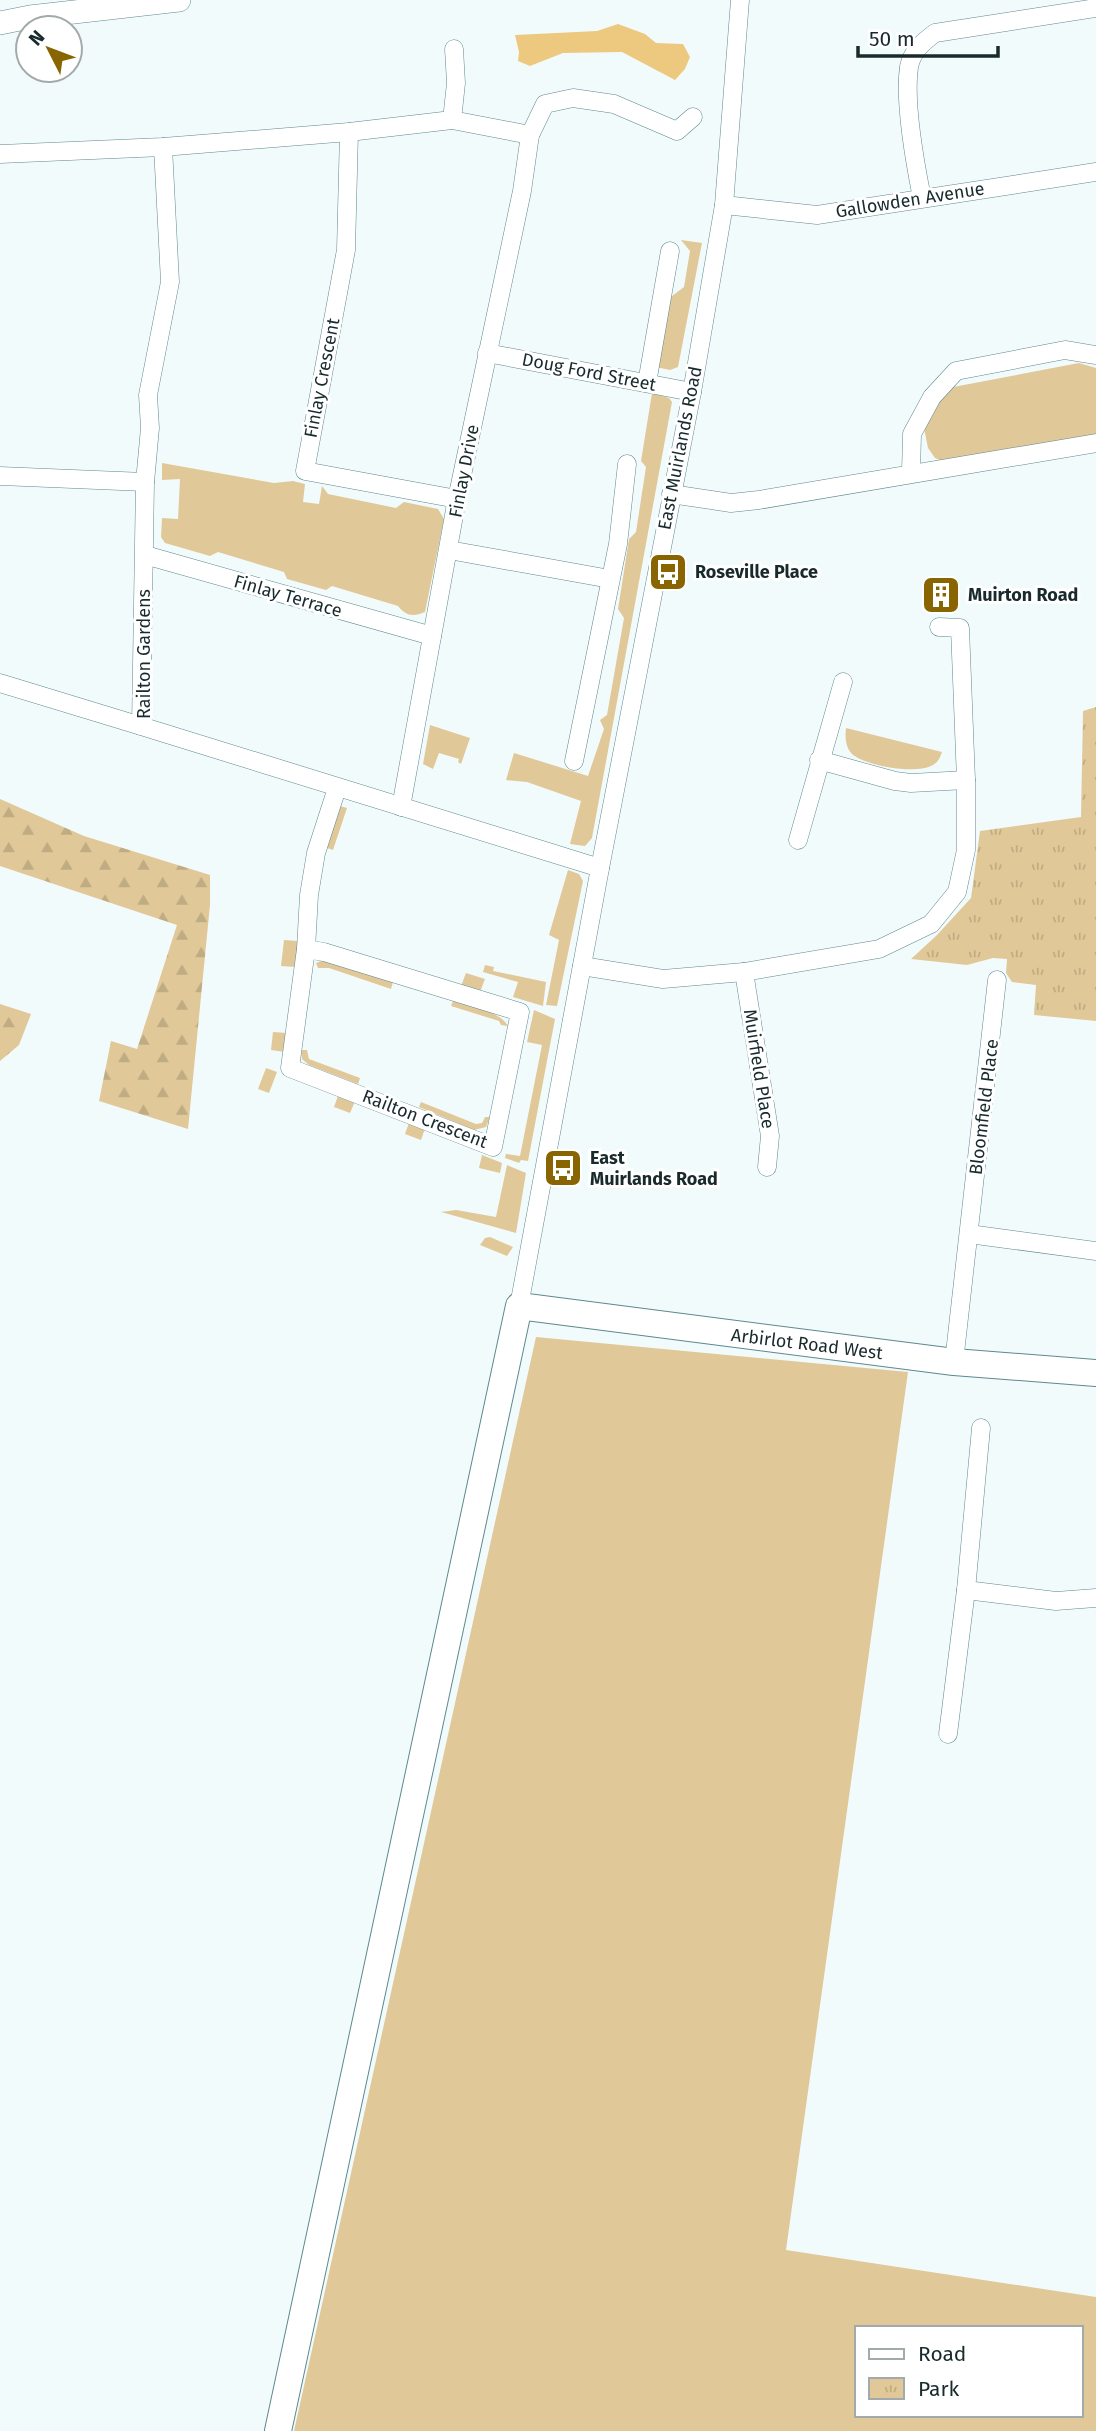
<svg xmlns="http://www.w3.org/2000/svg" width="1096" height="2431" viewBox="0 0 1096 2431" font-family="'Fira Sans',sans-serif">
<style>
.grass{fill:#e1c898;fill-rule:evenodd}
.forest{fill:url(#forest-firs)}
.park{fill:url(#park-tufts)}
.water{fill:#edc97f}
.lines{fill:none;stroke-linecap:round;stroke-linejoin:round}
.minor-casing{stroke:#5e888e;stroke-width:19}
.tertiary-casing{stroke:#5e888e;stroke-width:24}
.secondary-casing{stroke:#5e888e;stroke-width:28}
.minor{stroke:#fff;stroke-width:18}
.tertiary{stroke:#fff;stroke-width:23}
.secondary{stroke:#fff;stroke-width:26}
.labels{text-anchor:middle;dominant-baseline:central;stroke-width:6;stroke-linejoin:round;paint-order:stroke}
.street-label{font-size:18px;fill:#182a2c;stroke:#fff}
.poi-label{font-size:18px;font-weight:bold;fill:#182a2c;stroke:#fff;text-anchor:start}
</style>
<defs>
<pattern id="forest-firs" width="22" height="20" patternUnits="userSpaceOnUse" patternTransform="scale(1.75)"><rect width="22" height="20" fill="#e1c898"/><path d="M5 1l3.5 6h-7zM16 11l3.5 6h-7z" fill="#c0ac83"/></pattern>
<pattern id="park-tufts" width="24" height="20" patternUnits="userSpaceOnUse" patternTransform="scale(1.75)"><rect width="24" height="20" fill="#e1c898"/><path d="M3 7l-1-3M5 7V3M7 7l1-3M15 17l-1-3M17 17v-4M19 17l1-3" fill="none" stroke="#c0ac83"/></pattern>
</defs>
<rect width="100%" height="100%" fill="#f2fbfc"/>
<!-- grass -->
<g class="grass">
<polygon points="681,240 702,243 678,367 670,370 656,367 668,299 684,287 690,251"/>
<polygon points="1079,363 1096,368 1096,437 942,461 935,458 928,448 924,428 929,410 948,388"/>
<polygon points="652,393 669,398 672,402 592,838 585,846 570,844 581,801 527,782 506,780 514,753 588,776 604,729 600,720 607,715 624,618 618,609 629,539 636,532 646,467 641,461"/>
<path d="M162,463L274,483L293,481L305,484L303,502L319,504L322,486L328,494L396,508L404,502L438,509L444,519L425,612C413,617 406,616 398,606L332,586L326,590L287,579L284,572L218,552L210,556L165,543L161,537L162,518L178,519L180,479L162,480Z"/>
<polygon points="430,725 470,738 461,764 458,762 459,759 439,753 433,769 423,764"/>
<path d="M846,728L942,752C940,758 938,762 933,765C916,775 866,766 852,754C845,747 845,736 846,728Z"/>
<polygon points="340,806 347,808 333,850 327,848"/>
<polygon points="568,870 579,874 583,881 557,1006 546,1005 559,940 549,935"/>
<polygon points="284,940 298,941 295,967 281,966"/>
<polygon points="321,961 327,961 393,982 391,989 329,968 318,968 316,963"/>
<polygon points="485,965 494,967 493,971 546,982 543,1006 513,997 518,982 483,972"/>
<polygon points="466,973 485,979 480,992 461,986"/>
<path d="M453,1001C469,1007 499,1010 508,1026L501,1025L499,1021L451,1006Z"/>
<polygon points="534,1010 555,1019 528,1161 521,1160 519,1163 505,1158 506,1154 520,1156 542,1045 527,1042"/>
<polygon points="273,1032 287,1033 285,1052 271,1050"/>
<polygon points="301,1050 307,1050 309,1059 360,1078 358,1084 309,1065 302,1059"/>
<polygon points="266,1068 277,1072 269,1093 258,1089"/>
<polygon points="339,1093 356,1099 350,1113 334,1107"/>
<polygon points="421,1102 476,1124 482,1123 485,1117 490,1117 486,1127 474,1130 419,1107"/>
<polygon points="410,1120 426,1126 421,1140 405,1134"/>
<polygon points="482,1155 502,1163 500,1173 479,1168"/>
<polygon points="507,1165 526,1173 516,1233 441,1212 456,1210 496,1217"/>
<polygon points="490,1237 513,1247 507,1256 480,1245 485,1238"/>
<path d="M536,1337L908,1372L786,2250L1096,2297V2431H294ZM856,2328H1080V2415H856Z"/>
</g>
<!-- forest -->
<g class="forest">
<polygon points="0,799 84,836 210,875 210,905 188,1129 99,1101 111,1041 137,1049 177,925 0,866"/>
<polygon points="0,1004 31,1014 19,1045 0,1061"/>
</g>
<!-- park -->
<polygon class="park" points="1096,707 1096,1021 1034,1015 1036,985 1012,982 1006,973 1007,959 993,958 967,965 911,959 937,935 971,898 980,831 1081,817 1083,711"/>
<!-- water -->
<polygon class="water" points="618,24 645,34 656,43 683,44 690,57 685,69 675,80 622,52 563,53 530,66 518,61 519,52 515,35 597,31"/>
<g class="lines">
<defs>
<g id="minor">
<polyline points="452,120 456,83 454,49"/>
<polyline points="349,132 346,250 305,471 457,499"/>
<polyline points="530,135 545,104 573,98 614,104 677,131 693,117"/>
<polyline points="163,147 170,282 148,395 150,428 145,482 141,726 600,868"/>
<polyline points="0,154 163,147 349,132 452,120 530,135 522,191 457,499 401,807"/>
<path d="M922,198C915,163 904,101 909,67C912,51 923,42 935,33L1096,8"/>
<polyline points="724,205 817,215 1096,172"/>
<polyline points="487,353 692,392"/>
<polyline points="647,383 670,251"/>
<polyline points="911,473 912,434 932,397 956,371 1065,350 1096,355"/>
<polyline points="0,476 145,482"/>
<polyline points="671,494 731,503 759,500 1096,443"/>
<polyline points="449,550 610,579"/>
<polyline points="145,555 432,636"/>
<polyline points="0,683 141,726"/>
<polyline points="819,760 895,781 911,783 966,780"/>
<polyline points="574,761 618,544 627,464"/>
<polyline points="798,840 843,682"/>
<polygon points="306,949 324,952 520,1012 493,1147 290,1068"/>
<polyline points="306,949 309,895 316,853 337,788"/>
<polyline points="582,966 663,979 744,972 879,949 931,924 957,892 966,850 966,780 960,628 939,627"/>
<polyline points="744,972 770,1136 767,1167"/>
<polyline points="969,1234 1096,1251"/>
<polyline points="519,1306 600,868 692,392 724,205 740,0"/>
<polyline points="954,1362 997,980"/>
<polyline points="981,1428 966,1590 1056,1601 1096,1598"/>
<polyline points="948,1734 966,1590"/>
</g>
<polyline id="tertiary" points="0,23 30,17 179,0"/>
<polyline id="secondary" points="278,2431 519,1306 954,1362 1096,1373"/>
</defs>
<!-- minor casing -->
<use href="#minor" class="minor-casing"/>
<!-- tertiary casing -->
<use href="#tertiary" class="tertiary-casing"/>
<!-- secondary casing -->
<use href="#secondary" class="secondary-casing"/>
<!-- minor -->
<use href="#minor" class="minor"/>
<!-- tertiary -->
<use href="#tertiary" class="tertiary"/>
<!-- secondary -->
<use href="#secondary" class="secondary"/>
</g>
<!-- icons -->
<defs>
<symbol id="bus-square" viewBox="-11 -11 22 22"><rect x="-9" y="-9" width="18" height="18" rx="4" fill="#896502" stroke="#fff"/><path d="M-5-6H5V4H4V6H2V4H-2V6H-4V4H-5ZM-3.5-4V0h7V-4ZM-3.5 1.2v1.5H-2V1.2ZM2 1.2v1.5H3.5V1.2Z" fill="#fff"/></symbol>
<symbol id="building-square" viewBox="-11 -11 22 22"><rect x="-9" y="-9" width="18" height="18" rx="4" fill="#896502" stroke="#fff"/><path d="M-4-6H4V6H1V3H-1V6H-4ZM-2.5-4.3h1.7v1.8h-1.7ZM.8-4.3h1.7v1.8H.8ZM-2.5-1h1.7V.8h-1.7ZM.8-1h1.7V.8H.8Z" fill="#fff"/></symbol>
</defs>
<g fill-rule="evenodd">
<use href="#bus-square" x="646" y="550" width="44" height="44"/>
<use href="#building-square" x="919" y="573" width="44" height="44"/>
<use href="#bus-square" x="541" y="1146" width="44" height="44"/>
</g>
<g class="labels">
<!-- street labels -->
<g class="street-label">
<text transform="translate(910 200) rotate(-9)">Gallowden Avenue</text>
<text transform="translate(589 372) rotate(11)">Doug Ford Street</text>
<text transform="translate(322 378) rotate(-79)">Finlay Crescent</text>
<text transform="translate(680 448) rotate(-79)">East Muirlands Road</text>
<text transform="translate(464 471) rotate(-79)">Finlay Drive</text>
<text transform="translate(288 596) rotate(16)">Finlay Terrace</text>
<text transform="translate(144 654) rotate(-90)">Railton Gardens</text>
<text transform="translate(759 1069) rotate(81)">Muirfield Place</text>
<text transform="translate(984 1107) rotate(-83)">Bloomfield Place</text>
<text transform="translate(425 1119) rotate(21)">Railton Crescent</text>
<text transform="translate(807 1344) rotate(7)">Arbirlot Road West</text>
</g>
<!-- poi labels -->
<g class="poi-label">
<text x="695" y="572">Roseville Place</text>
<text x="968" y="595">Muirton Road</text>
<text x="590" y="1158">East<tspan x="590" dy="21">Muirlands Road</tspan></text>
</g>
</g>
<!-- legend -->
<rect x="855" y="2326" width="228" height="91" fill="#ffffff" stroke="#a3aaab" stroke-width="2"/>
<rect x="869" y="2349" width="35" height="10" fill="#ffffff" stroke="#a3aaab" stroke-width="2"/>
<text x="918" y="2361" font-size="21" fill="#182a2c">Road</text>
<rect x="869" y="2378" width="35" height="21" fill="url(#park-tufts)" stroke="#a3aaab" stroke-width="2"/>
<text x="918" y="2396" font-size="21" fill="#182a2c">Park</text>
<!-- north arrow -->
<g transform="translate(49 49) rotate(312)"><circle r="33" fill="#ffffff" stroke="#a3aaab" stroke-width="2"/>
<path d="M0-5L12 26L0 18L-12 26Z" fill="#896502"/>
<text y="-10" font-size="19" font-weight="bold" text-anchor="middle" fill="#182a2c">N</text>
</g>
<!-- scale -->
<path d="M858 46v10h140v-10" fill="none" stroke="#182a2c" stroke-width="3.5"/>
<text x="869" y="46" font-size="21" fill="#182a2c" stroke="#ffffff" stroke-width="5" paint-order="stroke">50 m</text>
</svg>
